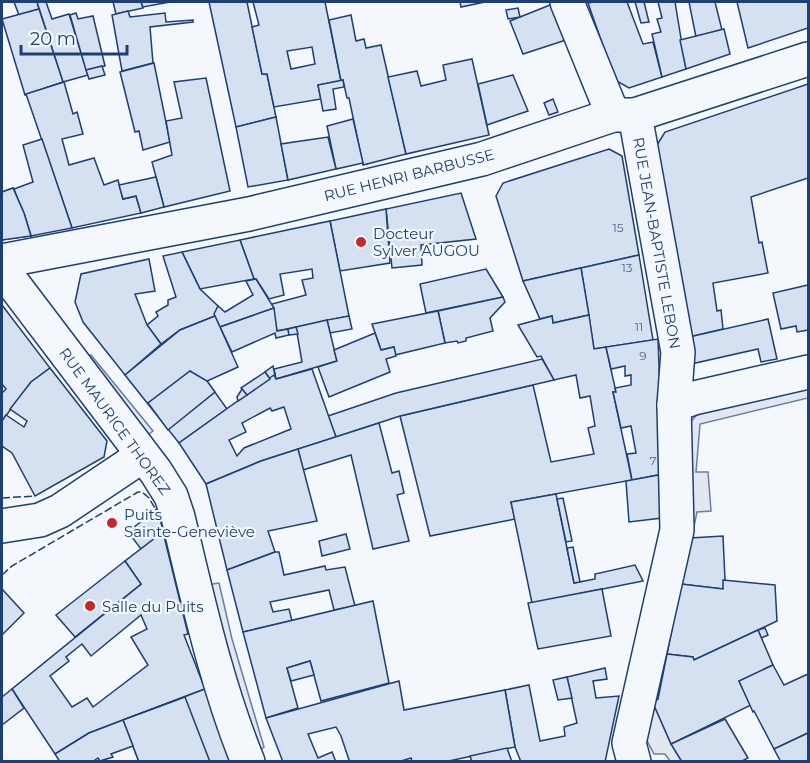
<svg xmlns="http://www.w3.org/2000/svg" width="810" height="763" viewBox="0 0 810 763" font-family="Montserrat,sans-serif">
<style>
.parking{fill:#e3e8f0;stroke:#687fa3;stroke-width:1.5}
.building{fill:#d5e0f0;stroke:#1d3f73;stroke-width:1.5;fill-rule:evenodd}
.lines{fill:none;stroke-linecap:round;stroke-linejoin:round}
.minor-casing{stroke:#1d3f73;stroke-width:36}
.minor{stroke:#f4f7fb;stroke-width:33}
.fence{stroke:#1d3f73;stroke-width:1.5;stroke-dasharray:8 3;stroke-linecap:butt}
.poi-dot{fill:#c62828;stroke:#f4f7fb;stroke-width:2}
.labels{text-anchor:middle;dominant-baseline:central;stroke-width:4.5;stroke-linejoin:round;paint-order:stroke}
.number-label{font-size:12px;fill:#4b6792}
.street-label{font-size:15px;fill:#1d3f73;stroke:#f4f7fb}
.poi-label{font-size:15px;fill:#1d3f73;stroke:#f4f7fb;text-anchor:start}
</style>
<rect width="100%" height="100%" fill="#f4f7fb"/>
<!-- parking -->
<g class="parking">
<polygon points="91,355 153,431 144,438 79,360"/>
<polygon points="808,375 808,398 700,424 696,472 708,472 711,511 697,512 658,699 653,703 671,744 682,761 670,761 665,754 654,754 642,731 689,424 699,412"/>
<polygon points="219,583 232,639 264,747 254,755 206,585"/>
</g>
<!-- building -->
<g class="building">
<polygon points="14,2 37,2 39,9 19,15"/>
<polygon points="37,2 46,2 52,19 69,14 88,75 63,82"/>
<polygon points="113,2 141,2 143,8 116,14"/>
<polygon points="141,2 170,2 143,7"/>
<polygon points="209,2 247,2 262,74 267,74 276,117 236,127"/>
<path d="M253,2H325L341,81L318,85L321,99L274,107L267,74H262L252,27L259,25ZM312,47L315,64L291,69L287,51Z"/>
<polygon points="460,2 485,2 461,7"/>
<polygon points="594,2 627,2 643,44 653,42 662,77 629,88 615,80 588,3"/>
<polygon points="635,2 644,2 649,22 641,23"/>
<polygon points="658,2 675,2 686,69 662,77 652,34 661,32 657,19 662,18"/>
<polygon points="689,2 715,2 722,30 696,37"/>
<polygon points="737,2 808,2 808,28 748,48"/>
<polygon points="555,3 569,39 523,54 510,21"/>
<polygon points="518,8 520,17 508,19 506,10"/>
<polygon points="39,9 63,82 25,95 2,19"/>
<polygon points="128,11 130,17 165,13 166,22 193,20 193,22 150,27 153,63 122,71 112,15"/>
<polygon points="76,13 78,19 93,16 105,66 86,70 70,15"/>
<polygon points="351,15 356,41 364,39 366,48 381,45 406,154 363,165 349,98 347,98 343,80 341,81 329,20"/>
<polygon points="724,29 730,54 686,69 680,40"/>
<polygon points="472,59 489,135 406,154 388,77 417,71 421,86 446,80 443,65"/>
<polygon points="154,63 170,142 143,150 139,131 135,132 120,72"/>
<polygon points="102,66 105,75 89,79 86,70"/>
<polygon points="513,75 528,111 487,125 478,84"/>
<polygon points="206,78 230,191 164,207 152,162 172,155 166,121 182,118 174,82"/>
<polygon points="343,80 344,87 333,89 336,109 323,111 318,85"/>
<polygon points="64,82 73,114 77,112 83,134 62,139 69,165 94,158 104,185 118,180 123,199 136,196 141,213 72,228 26,94"/>
<polygon points="808,84 808,178 751,197 759,243 762,242 768,273 713,283 717,311 721,310 723,329 689,337 657,145 665,132"/>
<polygon points="553,99 558,112 549,115 544,103"/>
<polygon points="276,117 288,180 248,187 236,127"/>
<polygon points="353,119 363,163 336,169 327,126"/>
<polygon points="328,137 336,169 288,180 281,144"/>
<polygon points="42,139 72,228 31,236 14,189 33,182 23,145"/>
<polygon points="609,149 622,156 639,255 523,281 496,196 503,183"/>
<polygon points="156,177 164,207 141,213 136,196 123,199 119,185"/>
<polygon points="13,188 24,213 31,236 2,240 2,192"/>
<polygon points="13,188 24,213 31,236 2,240 2,192"/>
<polygon points="461,193 476,239 421,245 422,265 392,268 386,209"/>
<polygon points="386,209 390,263 340,271 330,221"/>
<polygon points="330,221 349,316 277,331 272,304 306,295 302,280 313,278 312,269 280,274 284,295 269,299 256,279 254,279 240,240"/>
<polygon points="240,240 254,279 200,289 182,252"/>
<polygon points="182,252 200,289 218,306 215,316 180,330 161,344 147,325 158,316 156,312 168,305 168,300 176,297 163,256"/>
<polygon points="639,255 653,340 594,349 581,268"/>
<polygon points="149,259 155,291 135,294 147,325 161,344 125,375 83,322 75,302 81,274"/>
<polygon points="581,268 589,315 553,323 552,316 540,319 523,281"/>
<polygon points="486,269 503,297 426,313 420,284"/>
<polygon points="256,279 274,308 220,327 214,314 218,306 225,312 253,295 246,281"/>
<polygon points="808,285 808,330 797,332 796,326 781,329 773,293"/>
<polygon points="503,297 505,302 490,318 493,331 466,338 466,341 458,343 457,341 445,343 438,311"/>
<polygon points="2,305 50,368 31,382 2,421 2,393 6,389 2,384"/>
<polygon points="274,308 277,331 288,329 289,335 276,338 275,333 232,352 220,327"/>
<polygon points="438,311 445,343 395,355 394,347 381,350 372,324"/>
<polygon points="589,315 594,349 606,347 616,392 613,392 632,480 511,502 515,519 430,536 400,416 533,385 551,462 594,454 588,428 595,426 590,396 580,398 576,375 554,380 541,356 537,357 518,325 552,316 553,323"/>
<polygon points="215,316 238,367 207,381 227,409 179,443 125,375 180,330"/>
<polygon points="349,316 352,329 330,333 327,320"/>
<polygon points="768,319 777,359 761,362 758,349 691,364 689,337"/>
<polygon points="327,320 337,361 276,379 274,369 302,362 296,327"/>
<polygon points="296,327 298,334 289,335 288,329"/>
<polygon points="375,333 381,350 394,347 396,356 386,359 390,372 329,397 318,367 337,361 334,350"/>
<polygon points="658,339 663,474 632,480 627,454 636,453 631,426 621,428 613,392 616,392 615,388 631,385 631,375 625,376 625,366 611,369 606,347"/>
<polygon points="542,359 554,380 400,416 336,437 328,416 396,393"/>
<polygon points="273,366 275,375 270,379 265,372"/>
<polygon points="50,368 107,441 104,457 35,496 12,453 2,446 2,421 6,415 24,427 27,421 10,409 31,382"/>
<path d="M312,369L336,437L261,461L206,484L179,443L274,375L276,379ZM284,407L291,429L244,448L237,456L229,440L246,432L242,423L270,408L272,411Z"/>
<polygon points="190,371 207,381 215,392 168,430 148,403"/>
<polygon points="265,372 270,379 247,395 241,388"/>
<polygon points="242,389 247,395 238,401 237,397"/>
<polygon points="379,423 392,473 399,471 404,493 397,495 409,541 373,549 351,455 303,470 298,449"/>
<polygon points="298,449 317,521 268,531 275,552 227,570 206,484 261,461"/>
<polygon points="664,474 662,518 629,522 626,481"/>
<polygon points="556,494 574,583 595,579 595,574 635,565 643,581 532,603 511,502"/>
<polygon points="563,498 572,541 566,542 557,499"/>
<polygon points="158,508 163,532 141,549 128,532"/>
<circle cx="112" cy="523" r="3.5"/>
<path d="M163,532L188,634L184,635L205,689L89,733L55,754L12,689L141,584L125,561ZM141,615L147,629L131,637L148,665L93,707L87,698L72,707L50,676L69,661L66,657L82,644L91,656Z"/>
<polygon points="346,534 350,549 322,556 319,541"/>
<polygon points="723,536 725,580 723,589 681,584 690,538"/>
<polygon points="573,547 580,582 574,583 567,548"/>
<polygon points="275,552 279,552 284,575 325,566 326,570 345,567 355,606 334,610 329,590 270,602 273,612 289,609 292,621 243,632 227,570"/>
<polygon points="125,561 141,584 75,637 56,615"/>
<polygon points="723,580 775,585 777,621 694,660 693,657 667,654 681,584 723,589"/>
<polygon points="2,589 24,613 2,635"/>
<polygon points="602,589 611,636 538,649 528,603"/>
<polygon points="373,601 389,683 321,701 310,661 287,668 298,708 266,718 243,632"/>
<polygon points="765,628 768,635 761,638 758,630"/>
<polygon points="758,630 773,665 739,681 751,705 671,744 653,703 658,699 667,654 693,657 694,660"/>
<polygon points="310,661 314,675 291,681 287,668"/>
<polygon points="773,665 784,685 808,674 808,733 774,749 754,711 753,712 739,681"/>
<polygon points="605,668 607,679 593,681 596,698 619,696 605,762 521,762 515,747 505,690 529,685 540,741 565,736 564,727 577,723 567,677"/>
<polygon points="567,677 572,698 558,700 553,680"/>
<polygon points="399,681 404,710 505,690 515,747 444,762 412,762 411,758 398,762 346,762 349,760 341,736 336,727 308,734 318,758 332,752 336,762 283,762 266,718"/>
<polygon points="12,689 24,708 2,725 2,697"/>
<polygon points="205,689 234,762 139,762 123,720"/>
<polygon points="185,697 210,762 139,762 123,720"/>
<polygon points="725,719 748,758 740,762 682,762 671,744"/>
<polygon points="123,720 133,746 111,754 113,757 100,761 98,758 92,762 60,762 55,754 89,733"/>
<polygon points="808,733 808,762 781,762 774,749"/>
<polygon points="507,748 512,762 472,762 470,756"/>
</g>
<g class="lines">
<defs>
<g id="minor">
<polyline points="567,2 613,115"/>
<polyline points="2,261 249,214 482,159 613,115 635,115 808,59"/>
<path d="M2,269L156,472L171,496L178,517C198,600 216,683 248,762"/>
<polyline points="674,405 694,398 808,372"/>
<polyline points="2,526 40,520 60,511 142,456"/>
<polyline points="634,762 629,743 677,530 674,405 678,352 635,115"/>
</g>
</defs>
<!-- minor casing -->
<use href="#minor" class="minor-casing"/>
<!-- minor -->
<use href="#minor" class="minor"/>
<!-- fence -->
<g class="fence">
<polyline points="2,498 35,496"/>
<polyline points="2,575 12,566 138,492 142,492 149,498 156,510"/>
</g>
</g>
<!-- markers -->
<g class="poi-dot">
<circle cx="361" cy="242" r="6"/>
<circle cx="112" cy="523" r="6"/>
<circle cx="90" cy="606" r="6"/>
</g>
<g class="labels">
<!-- number labels -->
<g class="number-label">
<text x="618" y="227">15</text>
<text x="627" y="267">13</text>
<text x="639" y="326">11</text>
<text x="643" y="355">9</text>
<text x="653" y="460">7</text>
</g>
<!-- street labels -->
<g class="street-label">
<text transform="translate(409 175) rotate(-14)">RUE HENRI BARBUSSE</text>
<text transform="translate(657 243) rotate(80)">RUE JEAN-BAPTISTE LEBON</text>
<text transform="translate(115 421) rotate(54)">RUE MAURICE THOREZ</text>
</g>
<!-- poi labels -->
<g class="poi-label">
<text x="373" y="233">Docteur<tspan x="373" dy="17">Sylver AUGOU</tspan></text>
<text x="124" y="514">Puits<tspan x="124" dy="17">Sainte-Geneviève</tspan></text>
<text x="102" y="606">Salle du Puits</text>
</g>
</g>
<!-- border -->
<rect width="810" height="763" fill="none" stroke="#1d3f73" stroke-width="6"/>
<!-- scale -->
<path d="M21 45v9h106v-9" fill="none" stroke="#1d3f73" stroke-width="3"/>
<text x="30" y="45" font-size="18" fill="#1d3f73" stroke="#f4f7fb" stroke-width="4.5" paint-order="stroke">20 m</text>
</svg>
